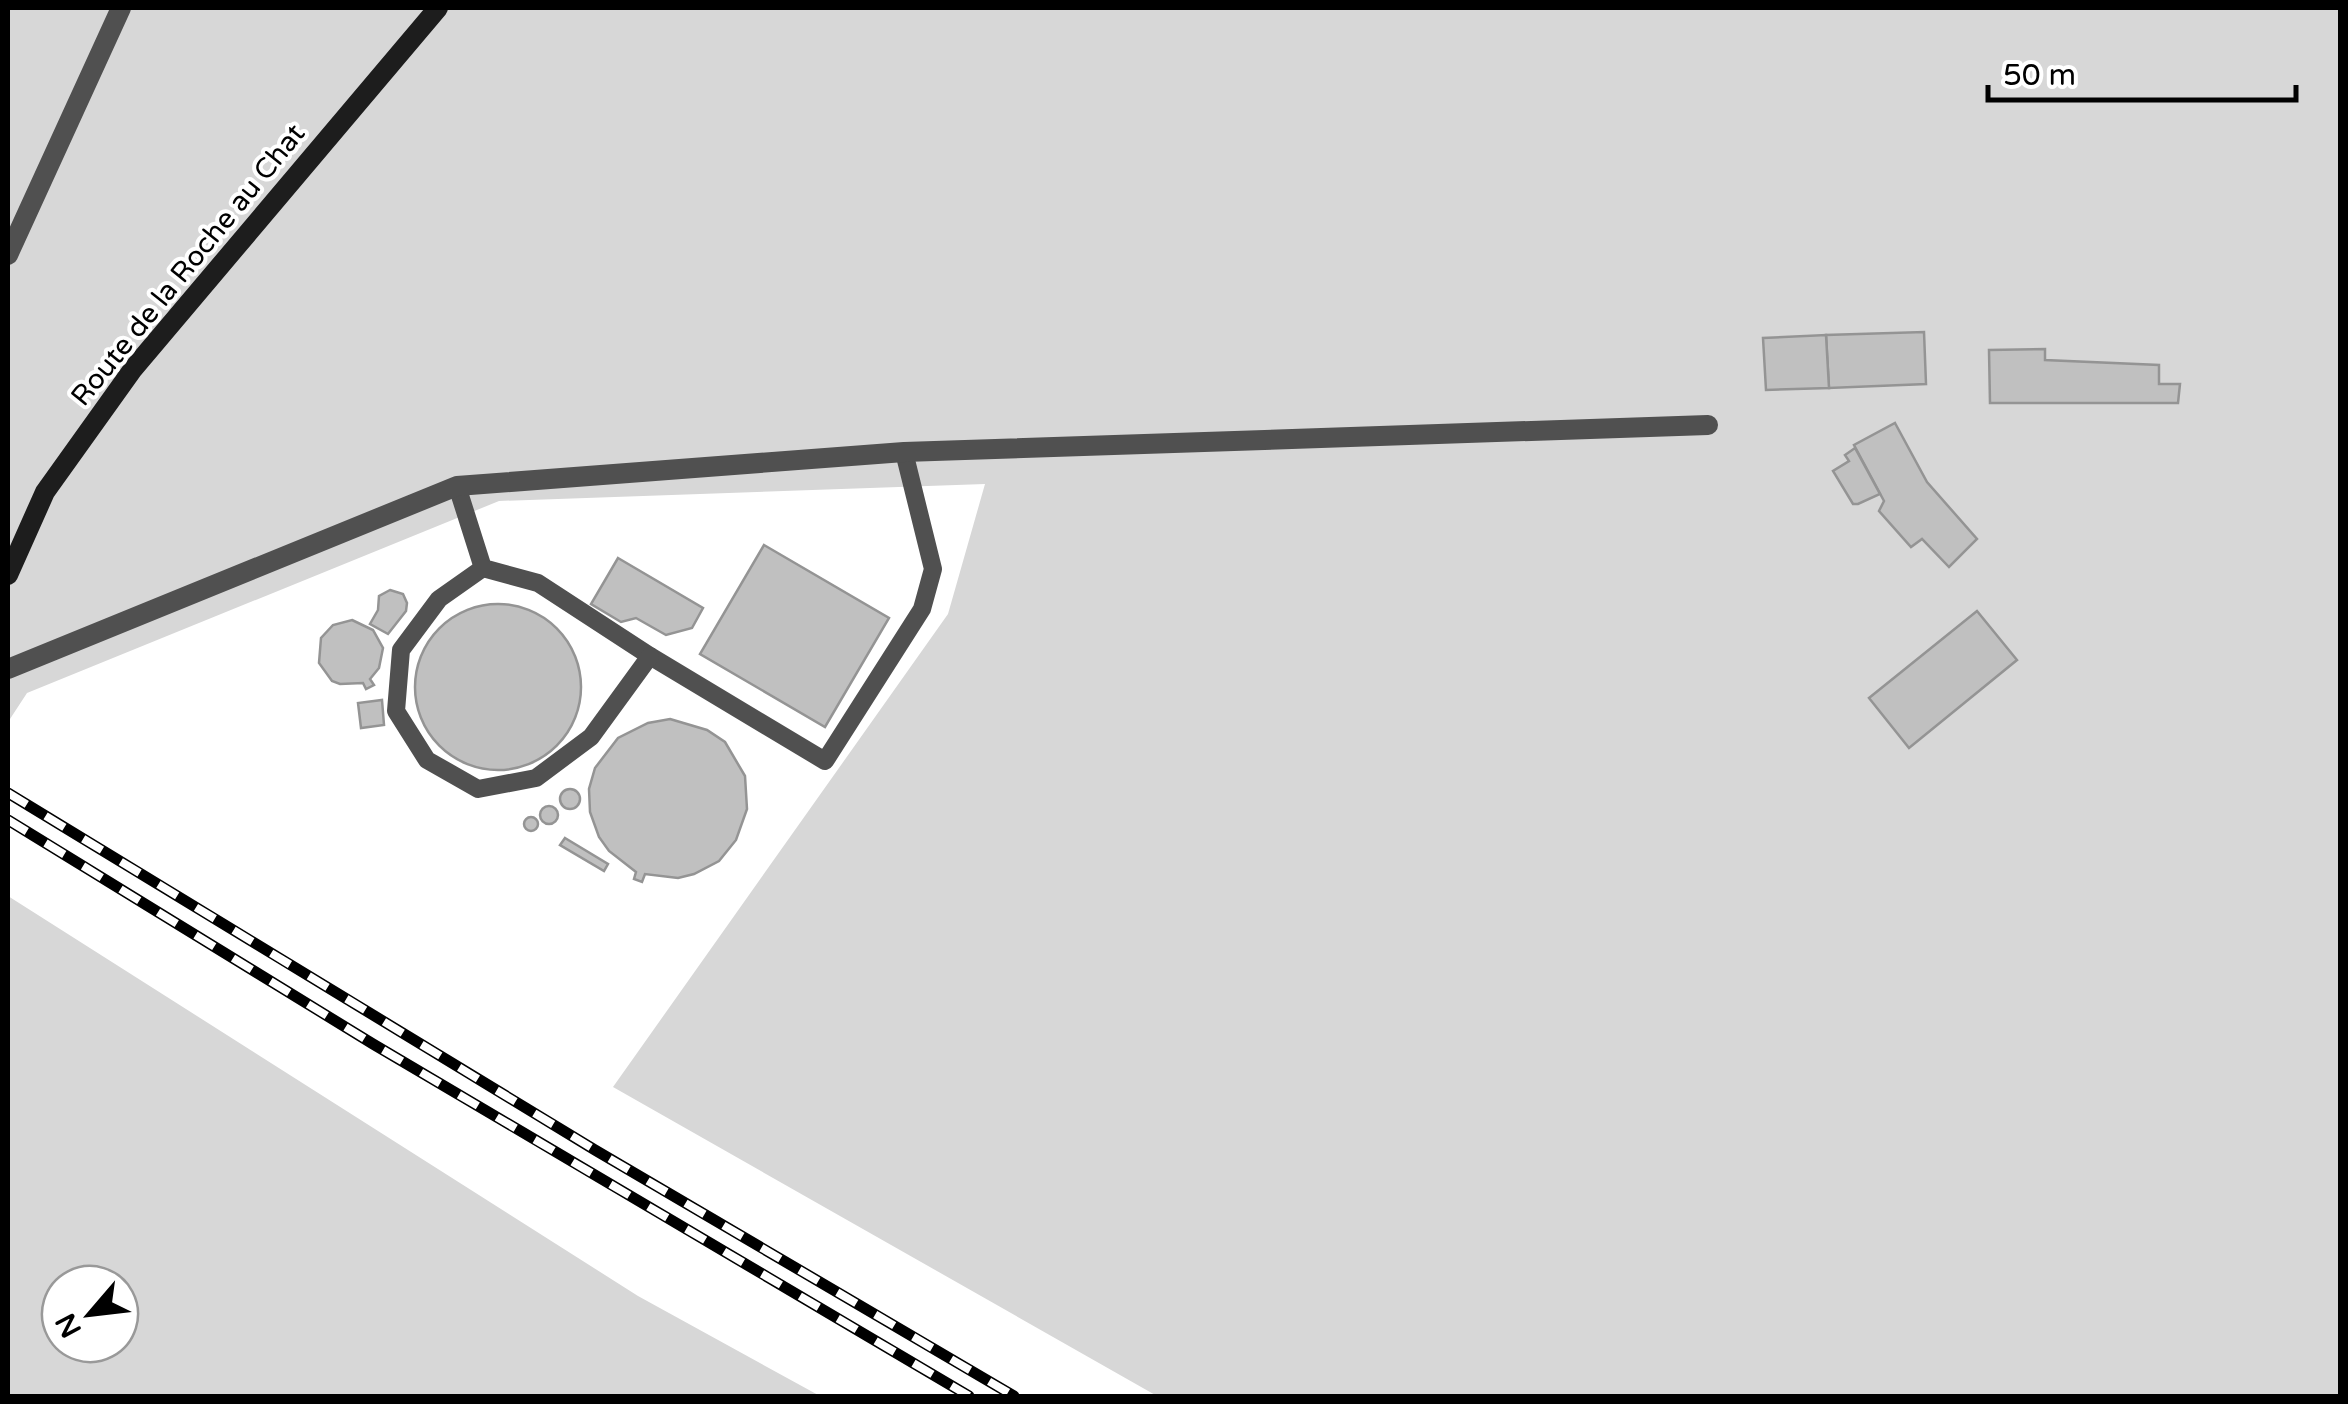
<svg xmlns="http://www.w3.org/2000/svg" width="2348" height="1404" viewBox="0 0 2348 1404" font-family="'Varela Round',sans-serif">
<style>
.green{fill:#d7d7d7;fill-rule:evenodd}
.building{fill:#c0c0c0;stroke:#949494;stroke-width:2.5}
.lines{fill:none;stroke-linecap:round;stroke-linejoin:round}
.lane{stroke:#505050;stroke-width:18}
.street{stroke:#505050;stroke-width:20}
.secondary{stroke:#1d1d1d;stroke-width:20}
.rail-casing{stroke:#000;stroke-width:11}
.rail{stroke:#fff;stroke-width:8;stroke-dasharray:22;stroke-linecap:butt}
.labels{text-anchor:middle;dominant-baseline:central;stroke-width:8;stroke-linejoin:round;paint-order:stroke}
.street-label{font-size:28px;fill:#000;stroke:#fff}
</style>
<rect width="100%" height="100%" fill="#fff"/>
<!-- green -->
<g class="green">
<polygon points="8,8 2340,8 2340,1396 1157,1396 613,1087 948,614 985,484 499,501 27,693 10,719 8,718"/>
<path d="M8,896L638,1296L820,1396H8ZM60,1284H120V1344H60Z"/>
</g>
<!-- building -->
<g class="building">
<polygon points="1924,332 1926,384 1829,388 1826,335"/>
<polygon points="1826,335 1829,388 1766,390 1763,338"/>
<polygon points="2045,349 2045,360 2159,365 2159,384 2180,384 2178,403 1990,403 1989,350"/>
<polygon points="1895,423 1927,482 1977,539 1949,567 1922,539 1911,547 1879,511 1884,501 1854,445"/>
<polygon points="1855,448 1880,494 1858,504 1853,504 1833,471 1849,461 1845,455"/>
<polygon points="764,545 889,618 825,727 700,654"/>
<polygon points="618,558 703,608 692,628 666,635 636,618 621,622 591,604"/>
<polygon points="390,590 403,594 407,603 406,611 388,634 370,624 378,610 379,596"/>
<circle cx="498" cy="687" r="83"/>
<polygon points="1977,611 2017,660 1909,748 1869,698"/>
<polygon points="352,620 373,630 383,648 379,668 370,679 374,685 366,689 363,683 340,684 332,681 319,663 321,638 333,625"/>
<polygon points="382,700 384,725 361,728 358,703"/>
<polygon points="670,719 707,730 725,742 745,776 747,809 736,840 719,861 694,874 678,878 645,874 642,882 634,879 636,872 609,851 599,837 590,812 589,789 595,768 618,738 648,723"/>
<circle cx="570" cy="799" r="10"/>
<circle cx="549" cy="815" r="9"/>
<circle cx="531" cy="824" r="7"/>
<polygon points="565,838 608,864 604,871 560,845"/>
</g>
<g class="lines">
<!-- lane -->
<g class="lane">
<polyline points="457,486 483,568 538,583 650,656 825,761 922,609 933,569 904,452"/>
<polyline points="483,568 439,599 401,650 396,711 427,760 478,789 536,778 591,737 650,656"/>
</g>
<!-- street -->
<g class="street">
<polyline points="8,255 121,8"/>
<polyline points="8,669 457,486 904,452 1708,425"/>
</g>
<!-- secondary -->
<polyline class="secondary" points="8,575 45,492 133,369 438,8"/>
<defs>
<g id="rail">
<polyline points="8,793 595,1150 1014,1396"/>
<polyline points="8,820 373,1044 969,1396"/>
</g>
</defs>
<!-- rail casing -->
<use href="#rail" class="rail-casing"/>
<!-- rail -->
<use href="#rail" class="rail"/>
</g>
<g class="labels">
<!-- street labels -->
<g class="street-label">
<text transform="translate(188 265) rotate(-51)">Route de la Roche au Chat</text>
</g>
</g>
<!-- border -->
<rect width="2348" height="1404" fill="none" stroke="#000000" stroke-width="20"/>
<!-- north arrow -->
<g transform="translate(90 1314) rotate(242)"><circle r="48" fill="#ffffff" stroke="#999999" stroke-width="2.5"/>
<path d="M0-8L18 38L0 25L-18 38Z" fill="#000000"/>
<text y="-15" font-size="28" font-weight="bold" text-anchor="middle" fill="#000000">N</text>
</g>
<!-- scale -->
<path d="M1988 85v15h308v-15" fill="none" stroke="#000000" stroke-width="5"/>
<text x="2003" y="85" font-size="30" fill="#000000" stroke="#ffffff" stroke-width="8" paint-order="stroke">50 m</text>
</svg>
